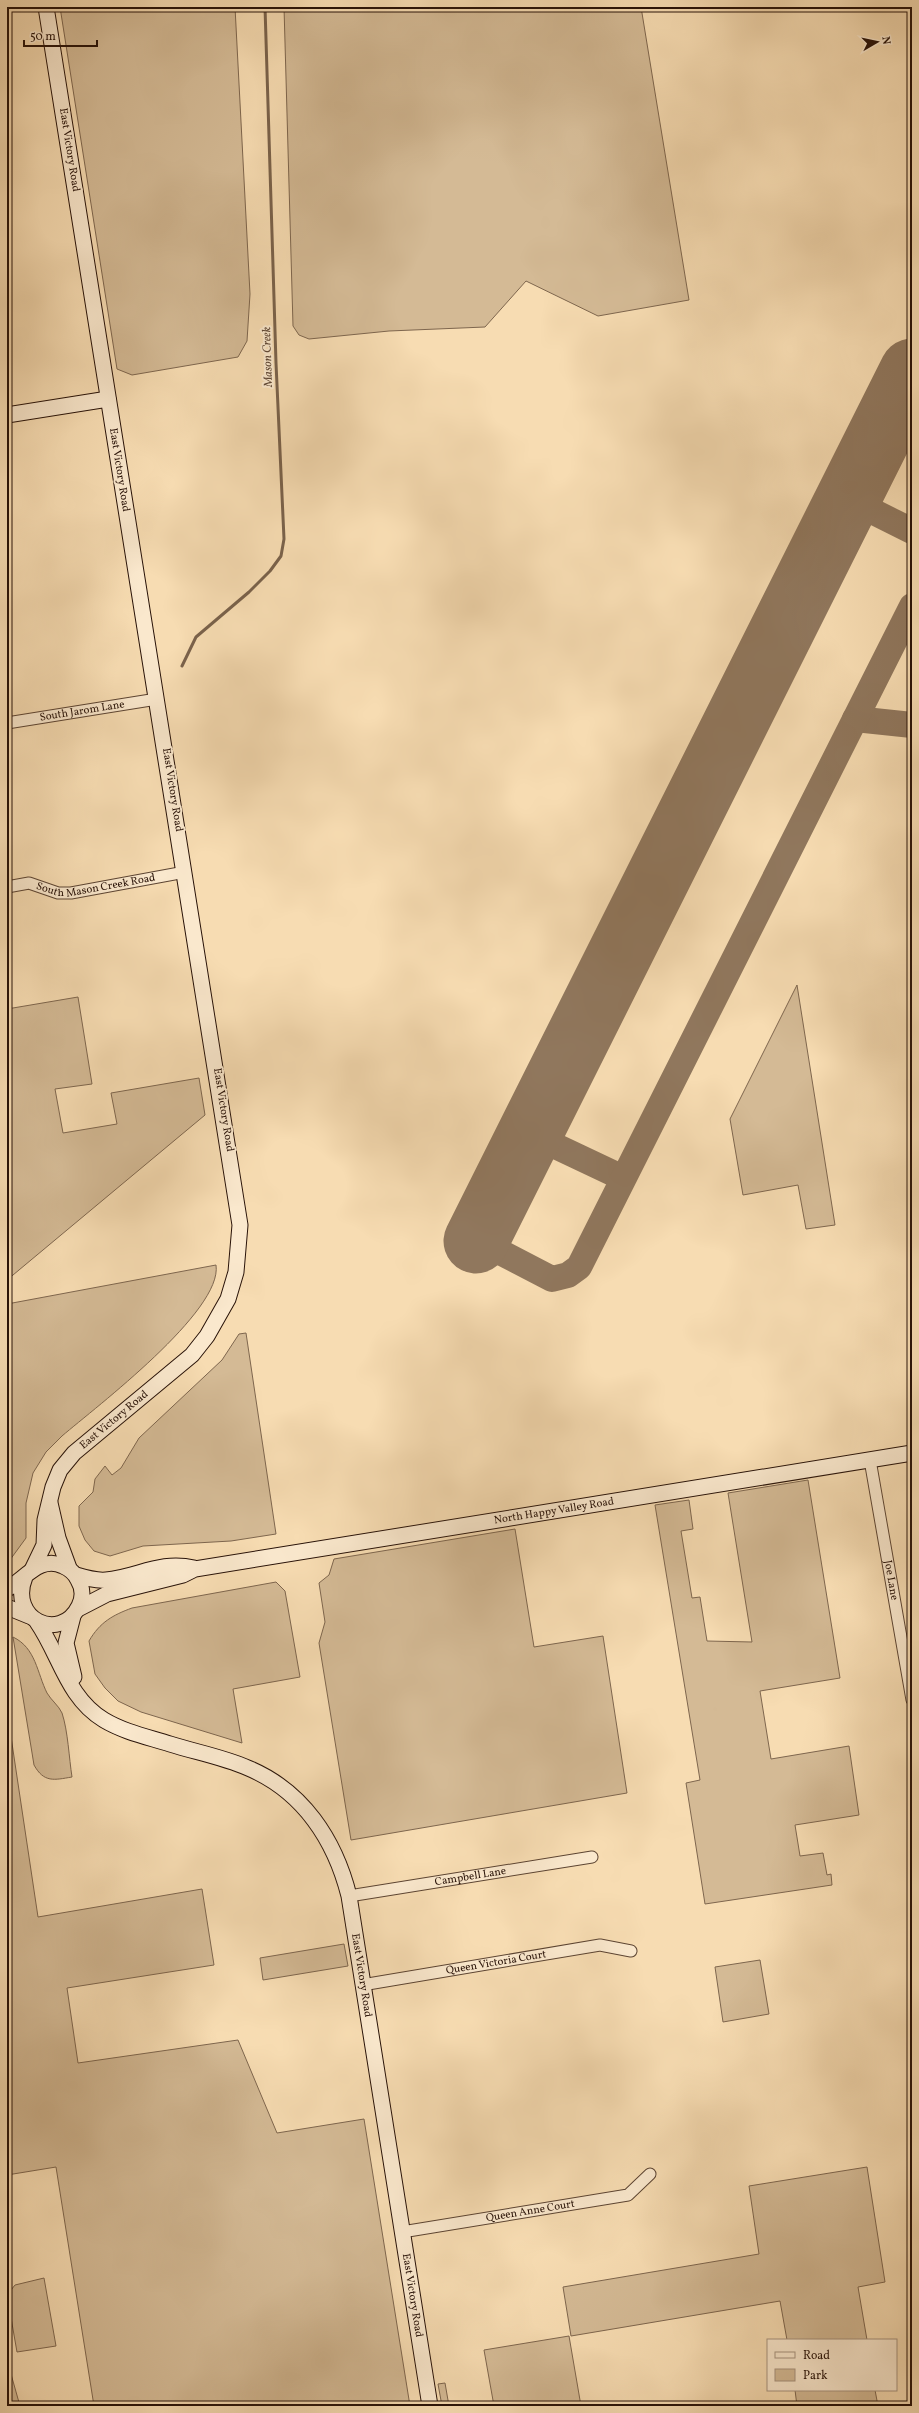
<svg xmlns="http://www.w3.org/2000/svg" width="919" height="2413" viewBox="0 0 919 2413" font-family="Vollkorn,serif">
<style>
.green{fill:#d4ba95;stroke:#7e664e}
.lines{fill:none;stroke-linecap:round;stroke-linejoin:round}
.stream{stroke:#7a624b;stroke-width:3}
.taxiway{stroke:#90775d;stroke-width:26}
.runway{stroke:#90775d;stroke-width:65}
.street-casing{stroke:#5c4432;stroke-width:13}
.secondary-casing{stroke:#281208;stroke-width:17}
.street{stroke:#fae8cd;stroke-width:11}
.secondary{stroke:#fae8cd;stroke-width:15}
.labels{text-anchor:middle;dominant-baseline:central;stroke-width:4;stroke-linejoin:round;paint-order:stroke}
.street-label{font-size:11px;fill:#281208;stroke:#fae8cd}
.water-label{font-size:12px;font-style:italic;fill:#5f4735;stroke:#fae8cd}
</style>
<rect width="100%" height="100%" fill="#f7dcb2"/>
<filter id="stains"><feTurbulence type="fractalNoise" baseFrequency=".005" numOctaves="4"/><feColorMatrix values="0 0 0 0 .2 0 0 0 0 .09 0 0 0 0 .02 0 0 0 .5 -.17"/></filter>
<radialGradient id="worn" r=".72"><stop offset=".6" stop-color="#630" stop-opacity="0"/><stop offset="1" stop-color="#630" stop-opacity=".3"/></radialGradient>
<!-- green -->
<g class="green">
<polygon points="60,7 235,7 250,294 247,341 238,357 132,375 117,369"/>
<polygon points="284,7 641,7 689,300 598,316 526,281 485,327 389,331 309,339 299,335 293,326"/>
<polygon points="797,985 835,1225 806,1229 798,1185 743,1195 730,1119"/>
<polygon points="78,997 92,1084 55,1089 63,1133 117,1124 111,1093 199,1078 205,1115 7,1280 7,1009"/>
<path d="M216,1265C223,1311 96,1407 62,1436L46,1452L33,1473L26,1503V1538L7,1564V1304Z"/>
<polygon points="246,1333 276,1534 231,1541 143,1546 110,1556 94,1551 85,1540 79,1526 79,1506 93,1492 95,1479 105,1466 112,1475 121,1468 139,1438 222,1360 239,1334"/>
<polygon points="808,1480 840,1678 760,1691 771,1759 849,1746 859,1815 795,1825 800,1856 823,1853 827,1875 831,1874 832,1885 705,1904 686,1783 700,1780 655,1505 689,1500 693,1529 681,1531 692,1598 700,1597 707,1641 752,1642 728,1493"/>
<polygon points="515,1529 534,1647 603,1636 627,1793 351,1840 319,1643 325,1622 319,1583 329,1575 334,1559"/>
<path d="M276,1582L285,1591L300,1677L233,1689L242,1743L141,1712L118,1701L105,1688L95,1674L89,1641C100,1622 113,1615 132,1608Z"/>
<path d="M13,1637C36,1648 37,1673 47,1693C51,1700 59,1706 62,1713C68,1731 69,1758 72,1777C54,1780 44,1783 34,1765Z"/>
<polygon points="7,1710 38,1917 202,1889 214,1965 67,1988 78,2063 238,2040 277,2133 364,2119 410,2406 94,2406 56,2167 7,2175"/>
<polygon points="344,1944 348,1966 263,1980 260,1958"/>
<polygon points="760,1960 769,2014 723,2022 715,1967"/>
<polygon points="867,2167 885,2282 858,2287 867,2340 787,2340 780,2301 571,2336 563,2287 759,2254 749,2186"/>
<polygon points="44,2278 56,2346 17,2352 7,2295 15,2285"/>
<polygon points="569,2336 581,2406 494,2406 484,2350"/>
<polygon points="7,2367 9,2367 20,2406 7,2406"/>
<polygon points="445,2383 449,2406 442,2406 438,2384"/>
<polygon points="795,2390 875,2390 878,2406 797,2406"/>
<polygon points="626,2403 730,2404 730,2406 627,2406"/>
</g>
<g class="lines">
<!-- stream -->
<polyline class="stream" points="182,666 196,637 249,592 270,571 281,556 284,539 276,363 265,7"/>
<!-- taxiway -->
<g class="taxiway">
<polyline points="848,499 912,531"/>
<polyline points="855,719 912,725"/>
<polyline points="530,1134 623,1178"/>
<polyline points="482,1229 498,1251 552,1279 568,1275 579,1267 912,606"/>
</g>
<!-- runway -->
<polyline class="runway" points="476,1241 912,371"/>
<defs>
<g id="street">
<path id="s1" d="M7,723L157,699"/>
<path id="s2" d="M7,887L29,883L58,893H71L185,872"/>
<path id="s3" d="M870,1460L912,1700"/>
<path id="s4" d="M349,1896L592,1857"/>
<path id="s5" d="M362,1985L600,1945L631,1951"/>
<path id="s6" d="M402,2232L628,2195L650,2174"/>
</g>
<g id="secondary">
<polyline points="7,415 108,399"/>
<polyline points="50,1503 58,1538 69,1568"/>
<path id="s7" d="M32,1570L44,1545L45,1520L53,1487L60,1470L74,1453L192,1355L207,1336L228,1299L236,1272L240,1225L46,7"/>
<path d="M76,1575C86,1578 96,1581 106,1580C138,1577 160,1560 194,1568"/>
<path d="M7,1589C25,1579 40,1555 63,1566C70,1569 75,1573 78,1580C83,1588 83,1598 79,1606C60,1644 8,1619 25,1577"/>
<polyline points="7,1607 29,1616"/>
<path id="s8" d="M78,1609L107,1594L183,1575L195,1569L912,1453"/>
<polyline points="73,1616 66,1643 74,1677"/>
<path id="s9" d="M37,1622C60,1655 67,1698 104,1720C124,1732 148,1737 170,1744C195,1752 223,1757 248,1768C303,1791 335,1840 349,1896L430,2406"/>
</g>
</defs>
<!-- street casing -->
<use href="#street" class="street-casing"/>
<!-- secondary casing -->
<use href="#secondary" class="secondary-casing"/>
<!-- street -->
<use href="#street" class="street"/>
<!-- secondary -->
<use href="#secondary" class="secondary"/>
</g>
<g class="labels">
<!-- street labels -->
<g class="street-label">
<text transform="translate(69 150) rotate(81)">East Victory Road</text>
<text transform="translate(119 470) rotate(81)">East Victory Road</text>
<text stroke="none"><textPath href="#s1" startOffset="76">South Jarom Lane</textPath></text>
<text transform="translate(172 790) rotate(81)">East Victory Road</text>
<text stroke="none"><textPath href="#s2" startOffset="91">South Mason Creek Road</textPath></text>
<text transform="translate(223 1110) rotate(81)">East Victory Road</text>
<text stroke="none"><textPath href="#s7" startOffset="179">East Victory Road</textPath></text>
<text stroke="none"><textPath href="#s8" startOffset="488">North Happy Valley Road</textPath></text>
<text stroke="none"><textPath href="#s3" startOffset="122">Joe Lane</textPath></text>
<text stroke="none"><textPath href="#s4" startOffset="123">Campbell Lane</textPath></text>
<text stroke="none"><textPath href="#s5" startOffset="136">Queen Victoria Court</textPath></text>
<text stroke="none"><textPath href="#s9" startOffset="522">East Victory Road</textPath></text>
<text stroke="none"><textPath href="#s6" startOffset="130">Queen Anne Court</textPath></text>
<text stroke="none"><textPath href="#s9" startOffset="846">East Victory Road</textPath></text>
</g>
<!-- water labels -->
<g class="water-label">
<text transform="translate(268 357) rotate(-92)">Mason Creek</text>
</g>
</g>
<!-- margin -->
<rect width="919" height="2413" fill="none" stroke="#f7dcb2" stroke-width="24"/>
<rect x="8" y="8" width="903" height="2397" fill="none" stroke="#281208" stroke-width="2"/>
<rect x="12" y="12" width="895" height="2389" fill="none" stroke="#281208"/>
<!-- legend -->
<rect x="767" y="2339" width="130" height="52" fill="#fae8cd" stroke="#a6927e"/>
<rect x="775" y="2352" width="20" height="6" fill="#fae8cd" stroke="#a6927e"/>
<text x="803" y="2359" font-size="12" fill="#281208">Road</text>
<rect x="775" y="2369" width="20" height="12" fill="#d4ba95" stroke="#a6927e"/>
<text x="803" y="2379" font-size="12" fill="#281208">Park</text>
<!-- north arrow -->
<g transform="translate(877 42) rotate(81)" stroke="#fae8cd" stroke-width="3" paint-order="stroke">
<path d="M0-3L7 15L0 10L-7 15Z" fill="#281208"/>
<text y="-6" font-size="11" font-weight="bold" text-anchor="middle" fill="#281208">N</text>
</g>
<!-- scale -->
<path d="M24 40v6h73v-6" fill="none" stroke="#281208" stroke-width="2"/>
<text x="30" y="40" font-size="12" fill="#281208" stroke="#fae8cd" stroke-width="3" paint-order="stroke">50 m</text>
<rect width="100%" height="100%" filter="url(#stains)"/>
<rect width="100%" height="100%" fill="url(#worn)"/>
</svg>
